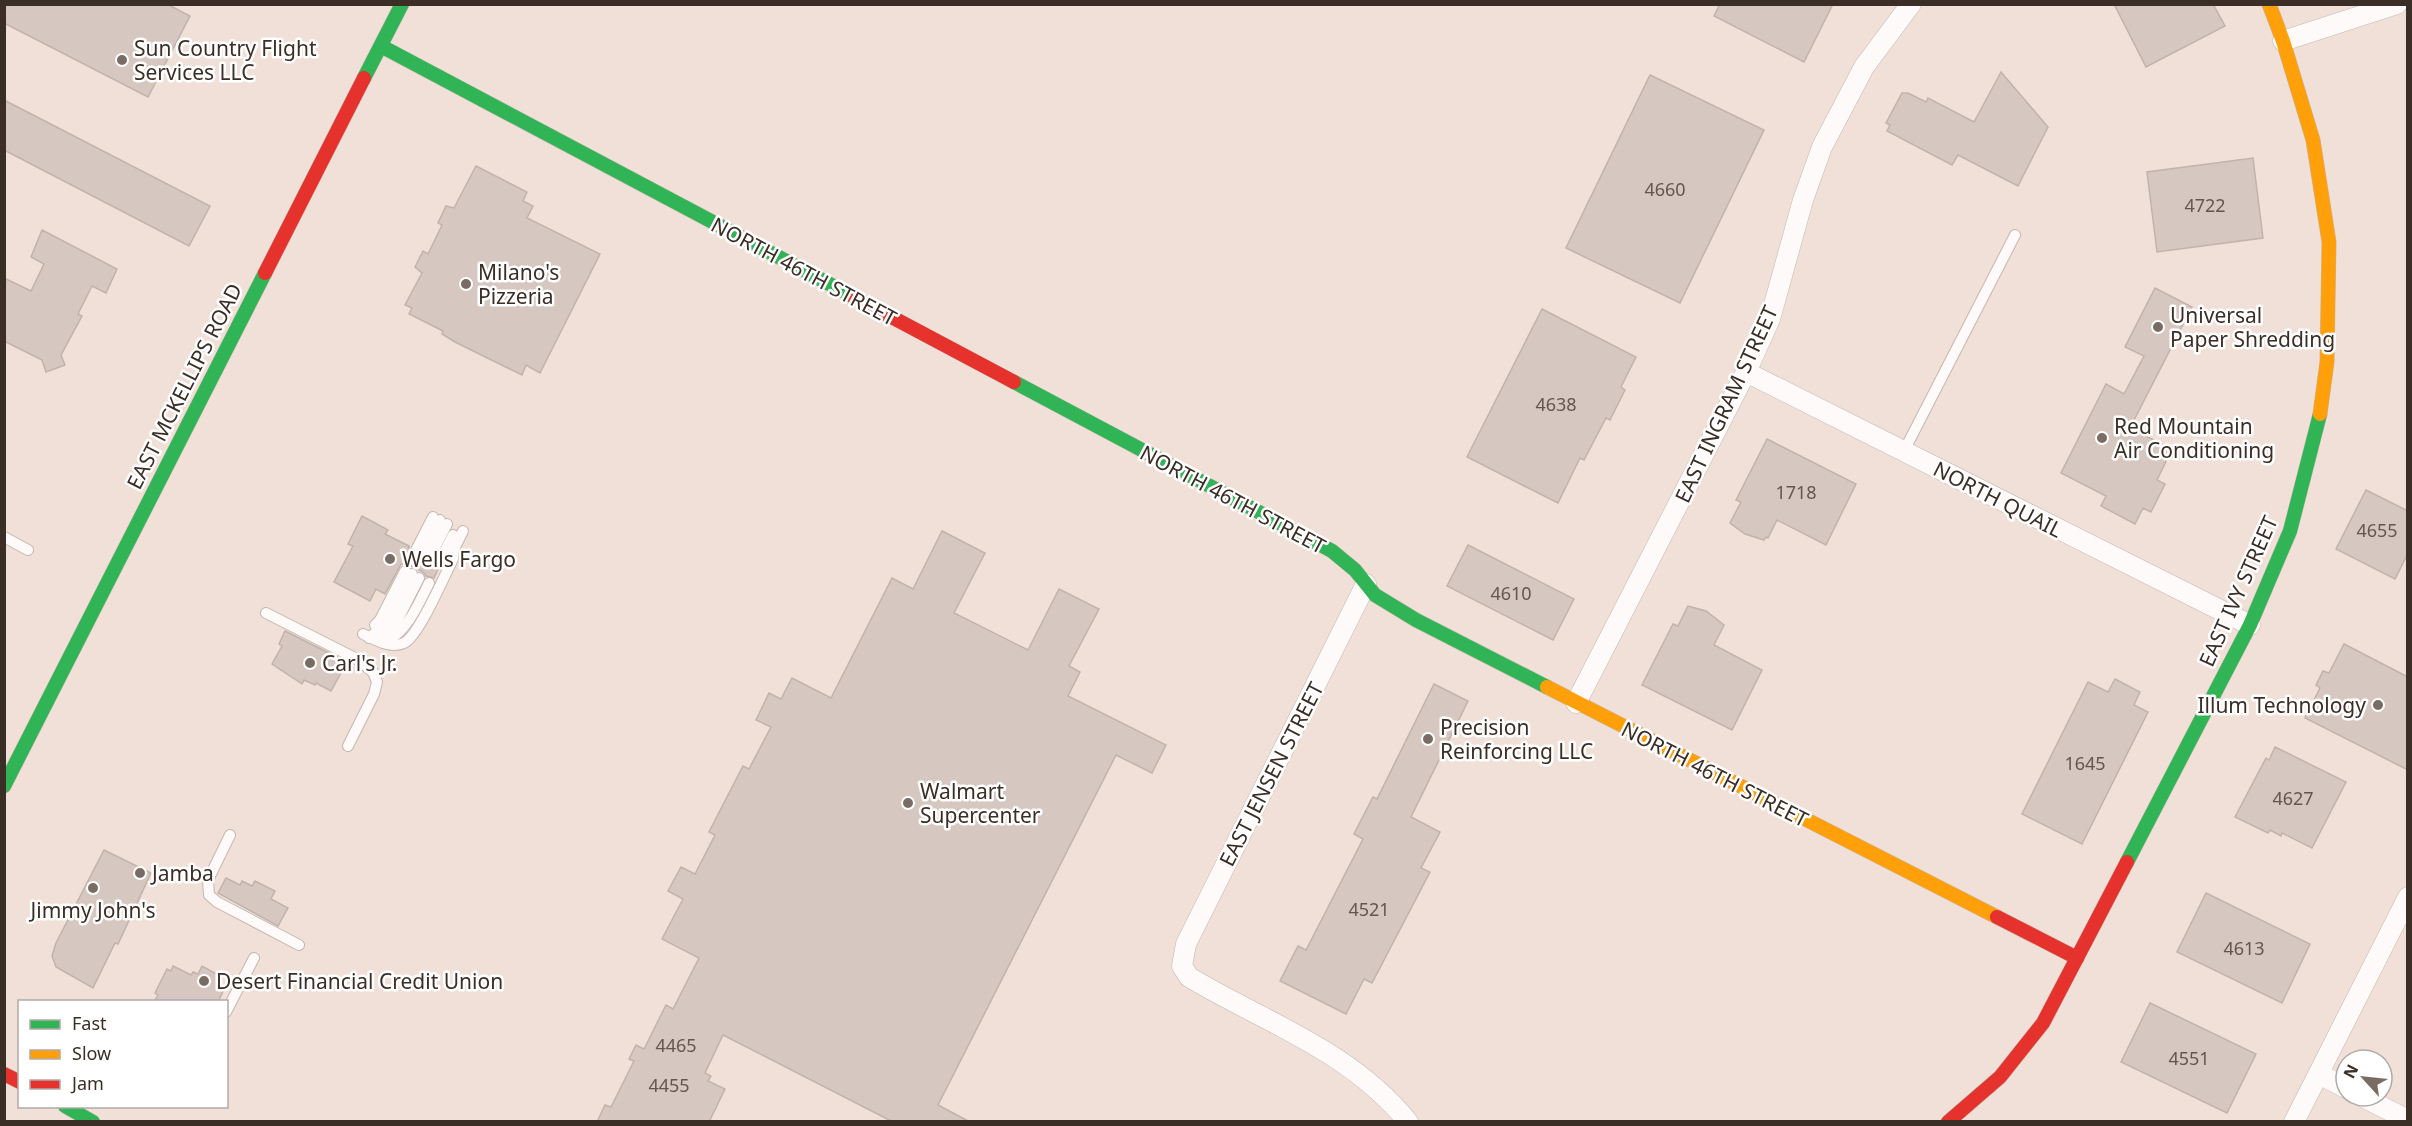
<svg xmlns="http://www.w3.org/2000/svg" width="2412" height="1126" viewBox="0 0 2412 1126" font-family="'Noto Sans',sans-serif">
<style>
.building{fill:#d6c7c0;stroke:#c1b3ac;stroke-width:1.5}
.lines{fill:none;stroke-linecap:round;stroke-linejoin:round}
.lane-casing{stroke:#c5b7af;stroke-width:12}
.street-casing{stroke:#c5b7af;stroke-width:21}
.fast-casing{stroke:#c5b7af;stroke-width:15}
.slow-casing{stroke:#c5b7af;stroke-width:15}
.jam-casing{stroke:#c5b7af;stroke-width:15}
.lane{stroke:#fdfaf9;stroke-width:10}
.street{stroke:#fdfaf9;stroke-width:20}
.fast{stroke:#30b455;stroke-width:14}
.slow{stroke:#ff9f0a;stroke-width:14}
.jam{stroke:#e5322d;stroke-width:14}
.poi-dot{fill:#7a6c64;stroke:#fff;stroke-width:2}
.labels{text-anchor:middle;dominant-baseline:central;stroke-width:5;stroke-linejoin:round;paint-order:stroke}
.number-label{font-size:18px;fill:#64574f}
.poi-label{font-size:21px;fill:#3b2e26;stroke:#fff;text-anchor:start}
.street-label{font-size:21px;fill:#3b2e26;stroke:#fff}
</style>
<rect width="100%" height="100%" fill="#f0e0d8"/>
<!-- building -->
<g class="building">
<polygon points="4,4 167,4 190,16 148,97 4,23"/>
<polygon points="1720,4 1833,4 1804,62 1714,16"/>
<polygon points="2114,4 2213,4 2225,26 2146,67"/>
<polygon points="2001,72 2048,127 2018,186 1958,155 1952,165 1887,131 1890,125 1886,123 1902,93 1908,93 1926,102 1928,98 1974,122"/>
<polygon points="1650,75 1764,130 1680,303 1566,248"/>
<polygon points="4,100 210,206 189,246 4,150"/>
<polygon points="2253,158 2263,238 2157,252 2147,172"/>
<polygon points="476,166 527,192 523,201 533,206 527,218 600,254 540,373 526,365 522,375 455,342 442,334 443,331 409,314 412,308 405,305 422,273 415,267 423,251 428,254 442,225 438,223 446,206 454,208"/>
<polygon points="42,230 117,269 106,293 92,286 78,314 82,316 61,355 65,365 46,372 42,360 4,341 4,278 31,291 44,264 31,257"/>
<polygon points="2155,288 2192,307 2130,428 2172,449 2157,480 2165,484 2151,512 2143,508 2135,524 2101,506 2106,496 2061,473 2106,384 2124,394 2144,356 2125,347"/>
<polygon points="1542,309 1636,357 1621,387 1625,390 1610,420 1606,418 1584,460 1580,458 1558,503 1467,457"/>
<polygon points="1767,439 1856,484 1826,545 1777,520 1768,538 1766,537 1764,540 1745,534 1730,523 1741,502 1736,500"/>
<polygon points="2366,490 2408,511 2408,553 2395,579 2336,549"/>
<polygon points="362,516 388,530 385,534 409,546 409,551 412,556 432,564 438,569 434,578 426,576 423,572 408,564 401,564 385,594 376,589 370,601 334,582 353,546 348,544"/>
<polygon points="942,531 985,553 954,613 1028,650 1059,589 1099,609 1069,666 1080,672 1068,696 1166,745 1152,773 1116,755 938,1105 970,1122 893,1122 723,1035 705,1073 711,1076 708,1081 725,1089 709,1122 597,1122 605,1105 611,1107 634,1061 629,1059 636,1045 644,1049 666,1005 673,1009 699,958 662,939 683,899 668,891 681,867 695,874 715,835 709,832 743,766 749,769 771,727 756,720 769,693 781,699 792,678 831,698 892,578 913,589"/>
<polygon points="1468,545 1574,599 1553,640 1447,586"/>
<polygon points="1688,606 1706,611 1724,625 1714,645 1762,670 1732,730 1642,685 1673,624 1678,626"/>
<polygon points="285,631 347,662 331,691 316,683 315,685 304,680 302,684 272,664 282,646 279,644"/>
<polygon points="2344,644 2408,677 2408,770 2305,718 2320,688 2316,685 2323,671 2329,673"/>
<polygon points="2115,679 2140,692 2134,705 2148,712 2082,844 2022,814 2088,682 2108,692"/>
<polygon points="1434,684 1468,701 1411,817 1440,832 1421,868 1430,872 1372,983 1364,979 1346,1014 1280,981 1298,946 1306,950 1363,839 1354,834 1373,797 1377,799"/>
<polygon points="2275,747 2346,782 2312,848 2282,833 2281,836 2270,830 2268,833 2235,817 2266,758 2269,760"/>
<polygon points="104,850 151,873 118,944 115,943 93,988 56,967 52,956 56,943"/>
<polygon points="226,878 240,885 242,881 252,886 255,881 275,891 271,899 288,908 278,926 218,893"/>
<polygon points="2206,893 2310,944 2282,1003 2177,952"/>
<polygon points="173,966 191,975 193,972 198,974 202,966 222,977 219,984 225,987 218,1002 154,1002 158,995 155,993 167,969 171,971"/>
<polygon points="2150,1003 2256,1054 2227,1113 2121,1062"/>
</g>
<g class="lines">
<defs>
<g id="lane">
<polyline points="1904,451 2015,235"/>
<polyline points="4,537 28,550"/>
<polyline points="416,550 433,517"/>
<polyline points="423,553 440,520"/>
<polyline points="430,557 447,524"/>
<polyline points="439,562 453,535"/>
<polyline points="266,613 357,659 373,672 377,682 374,694 348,746"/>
<polyline points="375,625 380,620 405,571"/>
<path d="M363,634C375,640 391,649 404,643C419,636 444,576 453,559L454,549L463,531"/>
<polyline points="369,638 386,623 412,574"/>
<polyline points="383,638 395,625 419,578"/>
<path d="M384,643C407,632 418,605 429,583"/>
<polyline points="230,835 208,880 209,895 217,902 299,945"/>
<polyline points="226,1012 254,958"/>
</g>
<g id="street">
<polyline points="2283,41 2397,4"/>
<polyline points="1746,372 2250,625"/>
<path d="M1366,584L1186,944L1182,966L1189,977C1264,1022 1351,1051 1408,1122"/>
<polyline points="1576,703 1746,372 1770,319 1803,200 1822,147 1864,67 1911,4"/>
<polyline points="2319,1074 2346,1088"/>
<polyline points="2361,1096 2408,1120"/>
<polyline points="2294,1122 2408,897"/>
</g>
<g id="fast">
<polyline points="381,46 854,297"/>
<polyline points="364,78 402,4"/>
<polyline points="1014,382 1332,551 1355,570 1375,595 1416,620 1547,687"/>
<polyline points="4,786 265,273"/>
<polyline points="2127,862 2250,625 2290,531 2320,414"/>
<polyline points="65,1106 93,1122"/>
</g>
<g id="slow">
<polyline points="2269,4 2283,41 2313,140 2329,242 2327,362 2320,414"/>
<polyline points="1547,687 1997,917"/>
</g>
<g id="jam">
<polyline points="265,273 364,78"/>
<polyline points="854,297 1014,382"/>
<polyline points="1997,917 2077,958"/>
<polyline points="4,1074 20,1082"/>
<polyline points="1948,1122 2000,1077 2043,1023 2127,862"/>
</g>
</defs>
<!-- lane casing -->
<use href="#lane" class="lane-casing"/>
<!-- street casing -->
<use href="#street" class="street-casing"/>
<!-- fast casing -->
<use href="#fast" class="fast-casing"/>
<!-- slow casing -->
<use href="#slow" class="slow-casing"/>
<!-- jam casing -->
<use href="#jam" class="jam-casing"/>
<!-- lane -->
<use href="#lane" class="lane"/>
<!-- street -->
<use href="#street" class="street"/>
<!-- fast -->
<use href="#fast" class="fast"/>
<!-- slow -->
<use href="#slow" class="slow"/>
<!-- jam -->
<use href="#jam" class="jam"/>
</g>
<!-- markers -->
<g class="poi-dot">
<circle cx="122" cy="60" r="6"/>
<circle cx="466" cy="284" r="6"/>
<circle cx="2158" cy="327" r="6"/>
<circle cx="2102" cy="438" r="6"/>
<circle cx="390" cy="559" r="6"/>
<circle cx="310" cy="663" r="6"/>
<circle cx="2378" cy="705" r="6"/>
<circle cx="1428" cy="739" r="6"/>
<circle cx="908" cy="803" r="6"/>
<circle cx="140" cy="873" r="6"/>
<circle cx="93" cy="888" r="6"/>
<circle cx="204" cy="981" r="6"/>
</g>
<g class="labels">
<!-- number labels -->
<g class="number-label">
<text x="1665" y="189">4660</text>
<text x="2205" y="205">4722</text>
<text x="1556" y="404">4638</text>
<text x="1796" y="492">1718</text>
<text x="2377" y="530">4655</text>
<text x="1511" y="593">4610</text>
<text x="2085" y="763">1645</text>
<text x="2293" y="798">4627</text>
<text x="1369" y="909">4521</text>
<text x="2244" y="948">4613</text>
<text x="676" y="1045">4465</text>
<text x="2189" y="1058">4551</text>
<text x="669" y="1085">4455</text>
</g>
<!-- poi labels -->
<g class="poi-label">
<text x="134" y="48">Sun Country Flight<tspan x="134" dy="24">Services LLC</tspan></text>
<text x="478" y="272">Milano's<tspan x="478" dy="24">Pizzeria</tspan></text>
<text x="2170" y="315">Universal<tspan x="2170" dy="24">Paper Shredding</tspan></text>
<text x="2114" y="426">Red Mountain<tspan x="2114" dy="24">Air Conditioning</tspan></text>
<text x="402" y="559">Wells Fargo</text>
<text x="322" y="663">Carl's Jr.</text>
<text x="2366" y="705" text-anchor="end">Illum Technology</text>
<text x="1440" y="727">Precision<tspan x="1440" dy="24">Reinforcing LLC</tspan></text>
<text x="920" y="791">Walmart<tspan x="920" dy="24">Supercenter</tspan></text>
<text x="152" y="873">Jamba</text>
<text x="93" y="910" text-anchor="middle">Jimmy John's</text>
<text x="216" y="981">Desert Financial Credit Union</text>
</g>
<!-- street labels -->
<g class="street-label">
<text transform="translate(804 271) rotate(28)">NORTH 46TH STREET</text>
<text transform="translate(184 386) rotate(-63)">EAST MCKELLIPS ROAD</text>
<text transform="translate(1726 404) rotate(-65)">EAST INGRAM STREET</text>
<text transform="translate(1233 499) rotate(28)">NORTH 46TH STREET</text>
<text transform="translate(1998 499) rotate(27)">NORTH QUAIL</text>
<text transform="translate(2238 591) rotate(-66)">EAST IVY STREET</text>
<text transform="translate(1271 774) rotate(-63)">EAST JENSEN STREET</text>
<text transform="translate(1715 774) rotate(27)">NORTH 46TH STREET</text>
</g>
</g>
<!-- border -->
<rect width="2412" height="1126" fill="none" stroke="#3b2e26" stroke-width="12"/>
<!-- legend -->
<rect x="18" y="1000" width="210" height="108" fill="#ffffff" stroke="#b1aba8" stroke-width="1.5"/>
<rect x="30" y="1020" width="30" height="9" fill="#30b455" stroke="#b1aba8" stroke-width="1.5"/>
<text x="72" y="1030" font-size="18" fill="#3b2e26">Fast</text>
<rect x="30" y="1050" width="30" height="9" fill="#ff9f0a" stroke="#b1aba8" stroke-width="1.5"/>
<text x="72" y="1060" font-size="18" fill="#3b2e26">Slow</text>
<rect x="30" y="1080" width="30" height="9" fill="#e5322d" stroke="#b1aba8" stroke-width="1.5"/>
<text x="72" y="1090" font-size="18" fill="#3b2e26">Jam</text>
<!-- north arrow -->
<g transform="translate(2364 1078) rotate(297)"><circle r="28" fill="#ffffff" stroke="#b1aba8" stroke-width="1.5"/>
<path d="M0-4.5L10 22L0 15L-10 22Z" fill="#7a6c64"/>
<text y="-9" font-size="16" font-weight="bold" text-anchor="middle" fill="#3b2e26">N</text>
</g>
</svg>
